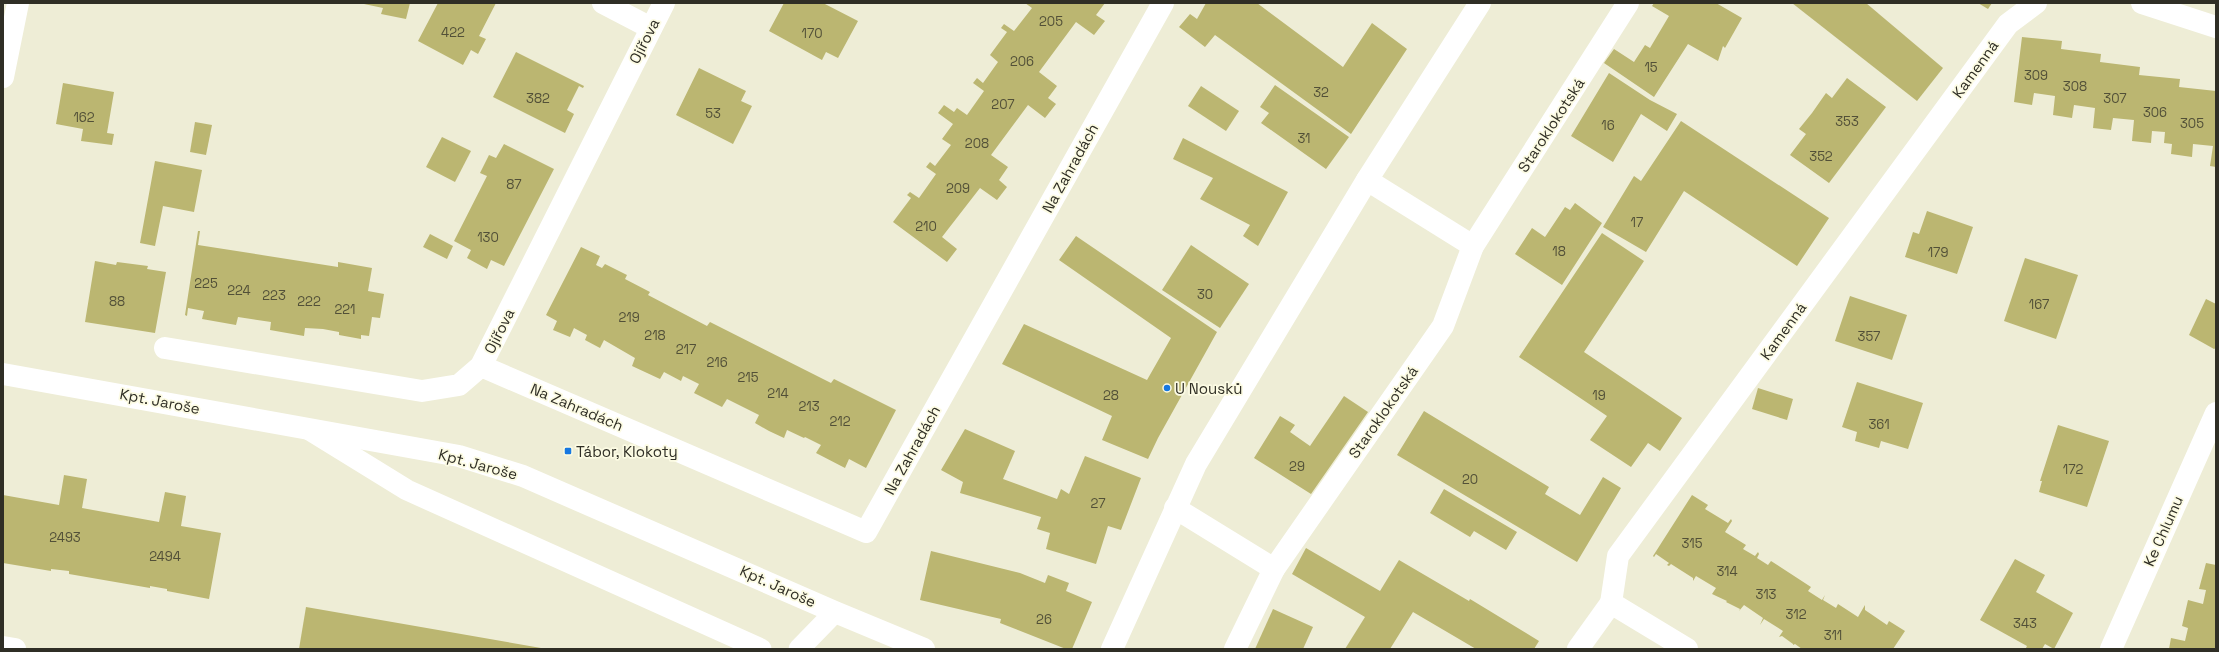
<svg xmlns="http://www.w3.org/2000/svg" width="2219" height="652" viewBox="0 0 2219 652" font-family="'Space Grotesk',sans-serif">
<style>
.building{fill:#bbb671}
.lines{fill:none;stroke-linecap:round;stroke-linejoin:round}
.lane{stroke:#fff;stroke-width:21}
.street{stroke:#fff;stroke-width:22}
.secondary{stroke:#fff;stroke-width:22}
.poi-dot{fill:#1778e1;stroke:#fcfbe3;stroke-width:1.5}
.labels{text-anchor:middle;dominant-baseline:central;stroke-width:3.5;stroke-linejoin:round;paint-order:stroke}
.number-label{font-size:13px;fill:#525038}
.street-label{font-size:15px;fill:#2f2e25;stroke:#fcfbe3}
.poi-label{font-size:15px;fill:#2f2e25;stroke:#fcfbe3;text-anchor:start}
</style>
<rect width="100%" height="100%" fill="#eeedd6"/>
<!-- building -->
<g class="building">
<polygon points="410,3 406,19 381,14 383,8 364,4"/>
<polygon points="438,3 496,3 479,36 486,39 478,54 471,50 463,65 418,41"/>
<polygon points="784,3 823,3 858,21 838,58 826,52 822,60 769,31"/>
<polygon points="1025,3 1105,3 1096,15 1105,21 1094,35 1076,22 1039,72 1057,86 1048,98 1056,104 1045,118 1028,105 991,155 1008,167 999,180 1007,187 997,200 980,188 942,237 957,249 947,262 893,222 911,198 907,195 910,192 919,198 936,174 926,167 930,162 935,166 951,145 942,139 953,124 938,113 944,105 954,112 957,108 967,115 984,91 973,83 977,78 983,83 998,62 990,55 1007,32 1001,28 1004,24 1014,31 1032,8"/>
<polygon points="1206,3 1257,3 1343,67 1372,23 1407,49 1351,134 1215,35 1205,47 1179,27 1190,14 1197,19"/>
<polygon points="1654,3 1716,3 1742,18 1725,48 1723,46 1718,61 1688,44 1654,97 1604,63 1614,49 1634,62 1645,45 1650,48 1669,16 1652,6"/>
<polygon points="1792,3 1866,3 1943,68 1917,101"/>
<polygon points="1978,3 1992,3 1988,9"/>
<polygon points="2022,37 2062,41 2061,49 2101,54 2100,62 2140,67 2139,75 2180,79 2179,87 2216,91 2216,167 2210,166 2213,146 2193,144 2192,157 2171,154 2172,144 2164,143 2165,132 2152,131 2151,143 2132,141 2134,120 2113,118 2111,130 2093,128 2095,108 2074,105 2072,118 2053,115 2055,96 2034,93 2032,105 2014,102"/>
<polygon points="516,52 584,86 583,88 579,86 567,110 574,114 565,133 493,97"/>
<polygon points="699,68 746,91 741,101 752,106 733,144 676,115"/>
<polygon points="1609,73 1650,100 1677,114 1667,131 1641,114 1613,162 1571,136"/>
<polygon points="1847,78 1886,107 1829,183 1790,155 1806,134 1799,129 1812,113 1826,93 1832,98"/>
<polygon points="63,83 114,92 107,133 114,134 112,145 81,141 83,129 56,124"/>
<polygon points="1275,85 1349,137 1326,169 1261,123 1269,113 1260,107"/>
<polygon points="1201,86 1239,111 1226,131 1188,106"/>
<polygon points="1681,121 1829,218 1797,266 1684,191 1646,252 1603,227 1634,176 1641,181"/>
<polygon points="195,122 212,125 206,155 190,152"/>
<polygon points="442,137 471,151 455,182 426,167"/>
<polygon points="1183,138 1288,192 1258,246 1243,236 1250,225 1200,199 1213,178 1173,159"/>
<polygon points="504,144 554,169 504,266 491,260 487,269 467,258 471,250 454,241 487,176 480,173 489,155 496,158"/>
<polygon points="155,161 202,170 194,212 163,206 155,246 140,243"/>
<polygon points="1575,203 1602,223 1562,285 1515,254 1532,228 1545,237 1565,207 1570,210"/>
<polygon points="1927,211 1973,227 1957,274 1905,257 1913,232 1919,234"/>
<polygon points="198,231 200,231 198,245 338,267 338,262 372,268 368,291 384,294 380,318 372,317 369,336 361,335 361,339 339,335 339,332 323,329 305,328 304,336 270,330 271,322 238,317 236,325 202,319 204,311 188,308 187,316 185,315"/>
<polygon points="1602,233 1644,261 1584,352 1682,418 1660,451 1648,443 1631,467 1590,440 1607,416 1519,357"/>
<polygon points="430,234 453,246 447,259 423,247"/>
<polygon points="1076,236 1217,332 1158,438 1148,459 1102,440 1112,416 1002,364 1024,324 1147,380 1171,338 1059,260"/>
<polygon points="1191,245 1249,284 1220,328 1162,290"/>
<polygon points="581,247 600,256 596,265 602,268 605,264 627,275 625,279 650,292 648,295 707,326 710,322 831,383 834,379 896,410 866,468 849,459 845,468 816,453 821,445 805,437 804,438 787,430 784,438 769,431 755,423 759,415 727,399 722,407 694,393 699,384 683,376 681,381 664,372 660,379 632,366 635,358 604,340 600,348 585,340 587,335 574,328 570,337 553,330 557,321 546,315"/>
<polygon points="2025,258 2078,275 2056,339 2004,321"/>
<polygon points="95,261 116,265 117,262 148,266 147,269 166,272 155,333 85,322"/>
<polygon points="1850,296 1907,315 1892,360 1835,341"/>
<polygon points="2206,299 2216,304 2216,348 2214,349 2189,335"/>
<polygon points="1857,382 1923,403 1908,449 1881,441 1879,448 1855,441 1857,432 1842,427"/>
<polygon points="1758,388 1793,399 1787,420 1752,409"/>
<polygon points="1344,396 1368,412 1311,494 1254,458 1280,416 1295,425 1290,432 1310,446"/>
<polygon points="1424,411 1549,487 1545,494 1580,515 1603,477 1621,488 1577,562 1397,455"/>
<polygon points="2058,425 2109,441 2087,507 2039,492 2042,481 2040,481"/>
<polygon points="965,429 1015,451 1003,479 1057,499 1061,489 1069,494 1085,456 1141,478 1121,530 1108,526 1096,564 1046,549 1050,533 1037,529 1041,517 960,493 963,482 941,470"/>
<polygon points="64,475 87,479 82,508 159,522 165,492 186,496 181,526 221,533 209,599 167,591 167,589 150,586 150,588 69,574 69,571 51,569 51,571 3,563 3,495 59,505"/>
<polygon points="1444,489 1517,532 1506,550 1474,531 1470,537 1430,513"/>
<polygon points="1692,495 1708,505 1705,509 1728,523 1731,519 1732,521 1725,532 1746,545 1743,549 1755,556 1758,552 1759,554 1757,558 1768,565 1771,561 1811,587 1808,591 1822,600 1825,595 1823,600 1836,608 1838,604 1858,617 1865,605 1865,610 1887,625 1889,621 1905,631 1893,649 1802,649 1795,644 1793,645 1793,644 1782,636 1779,637 1783,631 1764,619 1760,625 1763,618 1744,605 1739,611 1740,609 1726,602 1727,601 1712,594 1716,588 1696,576 1693,581 1693,578 1671,564 1669,566 1667,565 1669,563 1656,554 1654,557 1653,556"/>
<polygon points="1306,548 1380,591 1399,560 1469,601 1470,599 1539,641 1534,649 1476,649 1413,612 1390,649 1345,649 1365,617 1292,574"/>
<polygon points="931,551 1020,573 1045,583 1048,575 1069,583 1066,591 1092,602 1072,649 1066,649 1000,623 1001,619 920,600"/>
<polygon points="2015,559 2045,575 2036,592 2073,613 2054,649 2045,644 2042,649 2029,649 2026,648 2027,646 1980,620"/>
<polygon points="2206,563 2216,565 2216,649 2169,649 2171,638 2185,641 2188,628 2182,626 2188,600 2203,604 2206,590 2199,589"/>
<polygon points="306,607 541,648 541,649 299,649"/>
<polygon points="1273,609 1313,627 1303,649 1255,649"/>
</g>
<g class="lines">
<!-- lane -->
<g class="lane">
<polyline points="308,429 407,490 761,649"/>
<polyline points="799,649 835,612"/>
</g>
<!-- street -->
<g class="street">
<polyline points="603,3 651,28"/>
<polyline points="2142,3 2216,27"/>
<polyline points="3,77 18,3"/>
<polyline points="1367,180 1473,246"/>
<polyline points="165,348 422,391 459,385 481,366 664,3"/>
<polyline points="481,366 866,532 1163,3"/>
<polyline points="1175,508 1274,569"/>
<polyline points="3,647 15,649"/>
<polyline points="1112,649 1196,464 1367,180 1480,3"/>
<polyline points="1235,649 1274,569 1443,326 1473,246 1628,3"/>
<polyline points="1578,649 1611,603"/>
<polyline points="1687,649 1611,603 1618,556 2008,24 2036,3"/>
<polyline points="2111,649 2216,413"/>
</g>
<!-- secondary -->
<polyline class="secondary" points="3,374 459,456 523,476 835,612 924,649"/>
</g>
<!-- markers -->
<g class="poi-dot">
<circle cx="1167" cy="388" r="4"/>
<rect x="564" y="447" width="8" height="8" rx="2"/>
</g>
<g class="labels">
<!-- number labels -->
<g class="number-label">
<text x="1051" y="21">205</text>
<text x="453" y="32">422</text>
<text x="812" y="33">170</text>
<text x="1022" y="61">206</text>
<text x="1651" y="67">15</text>
<text x="2036" y="75">309</text>
<text x="2075" y="86">308</text>
<text x="1321" y="92">32</text>
<text x="538" y="98">382</text>
<text x="2115" y="98">307</text>
<text x="1003" y="104">207</text>
<text x="2155" y="112">306</text>
<text x="713" y="113">53</text>
<text x="84" y="117">162</text>
<text x="1847" y="121">353</text>
<text x="2192" y="123">305</text>
<text x="1608" y="125">16</text>
<text x="1304" y="138">31</text>
<text x="977" y="143">208</text>
<text x="1821" y="156">352</text>
<text x="514" y="184">87</text>
<text x="958" y="188">209</text>
<text x="1637" y="222">17</text>
<text x="926" y="226">210</text>
<text x="488" y="237">130</text>
<text x="1559" y="251">18</text>
<text x="1938" y="252">179</text>
<text x="206" y="283">225</text>
<text x="239" y="290">224</text>
<text x="1205" y="294">30</text>
<text x="274" y="295">223</text>
<text x="117" y="301">88</text>
<text x="309" y="301">222</text>
<text x="2039" y="304">167</text>
<text x="345" y="309">221</text>
<text x="629" y="317">219</text>
<text x="655" y="335">218</text>
<text x="1869" y="336">357</text>
<text x="686" y="349">217</text>
<text x="717" y="362">216</text>
<text x="748" y="377">215</text>
<text x="778" y="393">214</text>
<text x="1111" y="395">28</text>
<text x="1599" y="395">19</text>
<text x="809" y="406">213</text>
<text x="840" y="421">212</text>
<text x="1879" y="424">361</text>
<text x="1297" y="466">29</text>
<text x="2073" y="469">172</text>
<text x="1470" y="479">20</text>
<text x="1098" y="503">27</text>
<text x="65" y="537">2493</text>
<text x="1692" y="543">315</text>
<text x="165" y="556">2494</text>
<text x="1727" y="571">314</text>
<text x="1766" y="594">313</text>
<text x="1796" y="614">312</text>
<text x="1044" y="619">26</text>
<text x="2025" y="623">343</text>
<text x="1833" y="635">311</text>
</g>
<!-- street labels -->
<g class="street-label">
<text transform="translate(644 41) rotate(-63)">Ojířova</text>
<text transform="translate(1975 69) rotate(-54)">Kamenná</text>
<text transform="translate(1551 125) rotate(-57)">Staroklokotská</text>
<text transform="translate(1070 168) rotate(-61)">Na Zahradách</text>
<text transform="translate(499 331) rotate(-63)">Ojířova</text>
<text transform="translate(1783 331) rotate(-54)">Kamenná</text>
<text transform="translate(160 401) rotate(11)">Kpt. Jaroše</text>
<text transform="translate(577 407) rotate(23)">Na Zahradách</text>
<text transform="translate(1383 412) rotate(-55)">Staroklokotská</text>
<text transform="translate(912 450) rotate(-61)">Na Zahradách</text>
<text transform="translate(478 464) rotate(15)">Kpt. Jaroše</text>
<text transform="translate(2163 531) rotate(-66)">Ke Chlumu</text>
<text transform="translate(778 586) rotate(24)">Kpt. Jaroše</text>
</g>
<!-- poi labels -->
<g class="poi-label">
<text x="1175" y="388">U Nousků</text>
<text x="576" y="451">Tábor, Klokoty</text>
</g>
</g>
<!-- border -->
<rect width="2219" height="652" fill="none" stroke="#2f2e25" stroke-width="8"/>
</svg>
